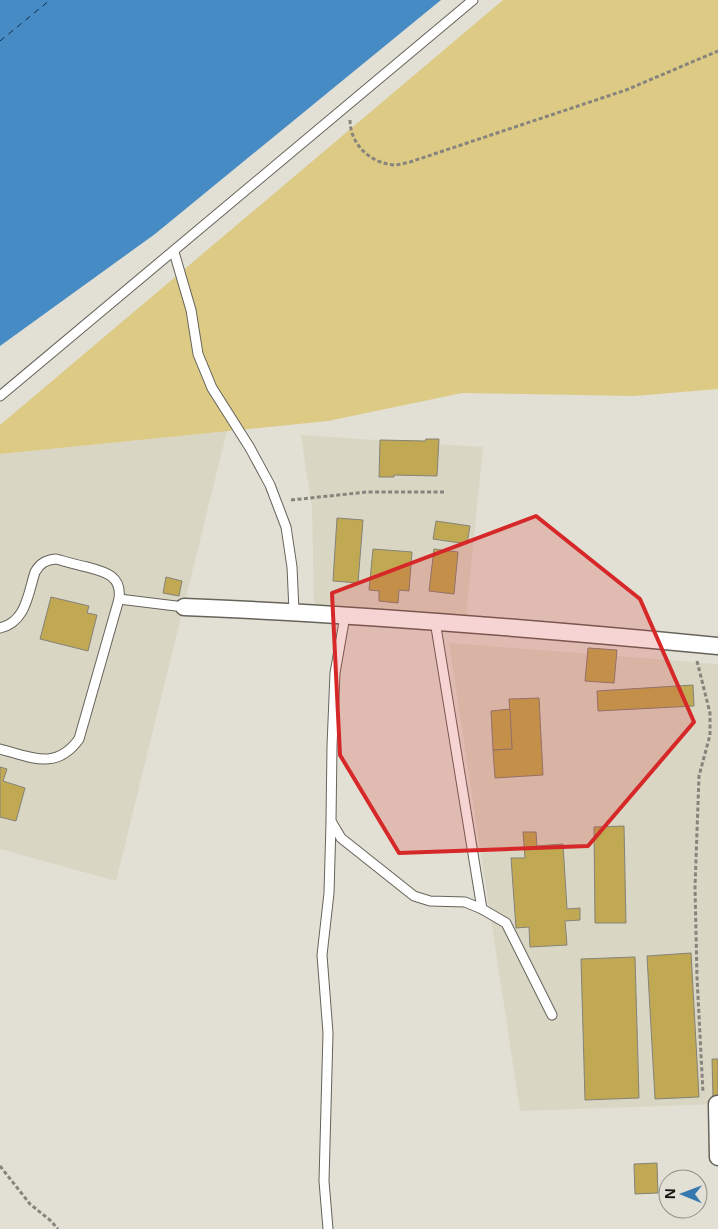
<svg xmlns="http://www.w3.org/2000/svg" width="718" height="1229" viewBox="0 0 718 1229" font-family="'Open Sans',sans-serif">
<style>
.built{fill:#dad6c4}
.green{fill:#dcca85}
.water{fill:#468bc4}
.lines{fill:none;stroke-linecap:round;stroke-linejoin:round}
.ferry{stroke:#112f47;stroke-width:1;stroke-dasharray:6 5;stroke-linecap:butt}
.building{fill:#c0a952;stroke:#858279}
.service-casing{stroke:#66635a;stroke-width:11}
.minor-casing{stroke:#66635a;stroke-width:19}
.path{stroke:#86847d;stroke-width:3;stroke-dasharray:4 2.5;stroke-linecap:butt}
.service{stroke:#fff;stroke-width:9}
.minor{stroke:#fff;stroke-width:16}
.marked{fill:#d62828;fill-opacity:0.2;stroke:#d62828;stroke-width:4;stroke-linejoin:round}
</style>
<rect width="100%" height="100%" fill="#e2e0d5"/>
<!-- built -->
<g class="built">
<polygon points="227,431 116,881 0,849 0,454"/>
<polygon points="301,435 483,447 466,616 314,604 312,509"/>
<polygon points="449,643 718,664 718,1104 520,1111"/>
</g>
<!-- green -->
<polygon class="green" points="503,0 718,0 718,389 634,396 462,393 328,421 0,454 0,425"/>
<!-- water -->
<polygon class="water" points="0,0 441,0 155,234 0,346"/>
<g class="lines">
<!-- ferry -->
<polyline class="ferry" points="0,41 50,0"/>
</g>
<!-- building -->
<g class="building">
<polygon points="426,439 439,439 437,476 394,475 394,477 379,477 380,440 425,441"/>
<polygon points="337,518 363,520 358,583 333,581"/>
<polygon points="436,521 470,526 467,544 433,539"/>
<polygon points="373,549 412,552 409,591 399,590 398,603 379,601 379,591 369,590"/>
<polygon points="434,549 458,552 454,594 429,591"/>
<polygon points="166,577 182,581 179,596 163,593"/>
<polygon points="51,597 89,606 87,613 97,615 88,651 40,639"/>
<polygon points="588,648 617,650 614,683 585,681"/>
<polygon points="693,685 694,706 598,711 597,691"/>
<polygon points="539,698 543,775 495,778 493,750 512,749 509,699"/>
<polygon points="510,709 512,749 493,750 491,711"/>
<polygon points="0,767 7,769 3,781 25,788 16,821 0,817"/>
<polygon points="624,826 626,923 595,923 594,827"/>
<polygon points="523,832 536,832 537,846 563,844 567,909 580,908 580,920 565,921 567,945 530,947 529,927 516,928 511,858 525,858"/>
<polygon points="691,953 699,1097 655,1099 647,956"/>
<polygon points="635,957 639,1098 585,1100 581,959"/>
<polygon points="712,1059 718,1059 718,1097 713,1097"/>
<polygon points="657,1163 658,1193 635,1194 634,1164"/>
</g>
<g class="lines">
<defs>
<g id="service">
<polyline points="174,252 191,310 198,354 212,388 250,448 270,485 286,527 292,567 294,611"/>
<polyline points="0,396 473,0"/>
<polyline points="119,599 184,607"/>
<polyline points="345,616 335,673 332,746 331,821 341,838 414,896 430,901 465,902 482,909 506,923 552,1015"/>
<polyline points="435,621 482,909"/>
<path d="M0,628C26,622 28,594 35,572C40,563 46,560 56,559C67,562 77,565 87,567C106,572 122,576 119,599L79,739C56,771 31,757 0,749"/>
<polyline points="328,1229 324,1181 328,1033 322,955 329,893 331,823"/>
</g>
<g id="minor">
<path d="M184,607C362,614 540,629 718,646"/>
<polyline points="717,1104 718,1157"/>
</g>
</defs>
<!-- service casing -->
<use href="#service" class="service-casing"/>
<!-- minor casing -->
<use href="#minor" class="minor-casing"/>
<!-- path -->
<g class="path">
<path d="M350,120C350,144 370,163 394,165C399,165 404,163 410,162L626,90L718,51"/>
<polyline points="291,500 367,492 444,492"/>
<polyline points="697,661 710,713 710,735 699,776 695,887 697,977 703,1093"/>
<polyline points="0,1166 30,1204 51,1221 58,1229"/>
</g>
<!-- service -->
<use href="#service" class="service"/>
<!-- minor -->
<use href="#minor" class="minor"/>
</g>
<!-- marked area -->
<path class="marked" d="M536,516L640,599L694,722L588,846L399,853L340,755L332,593Z"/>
<!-- north arrow -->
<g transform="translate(683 1194) rotate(271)"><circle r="24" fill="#e2e0d5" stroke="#908e86"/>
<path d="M0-4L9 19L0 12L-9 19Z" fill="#3679af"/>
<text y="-8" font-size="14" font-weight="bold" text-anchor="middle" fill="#141310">N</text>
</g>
</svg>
